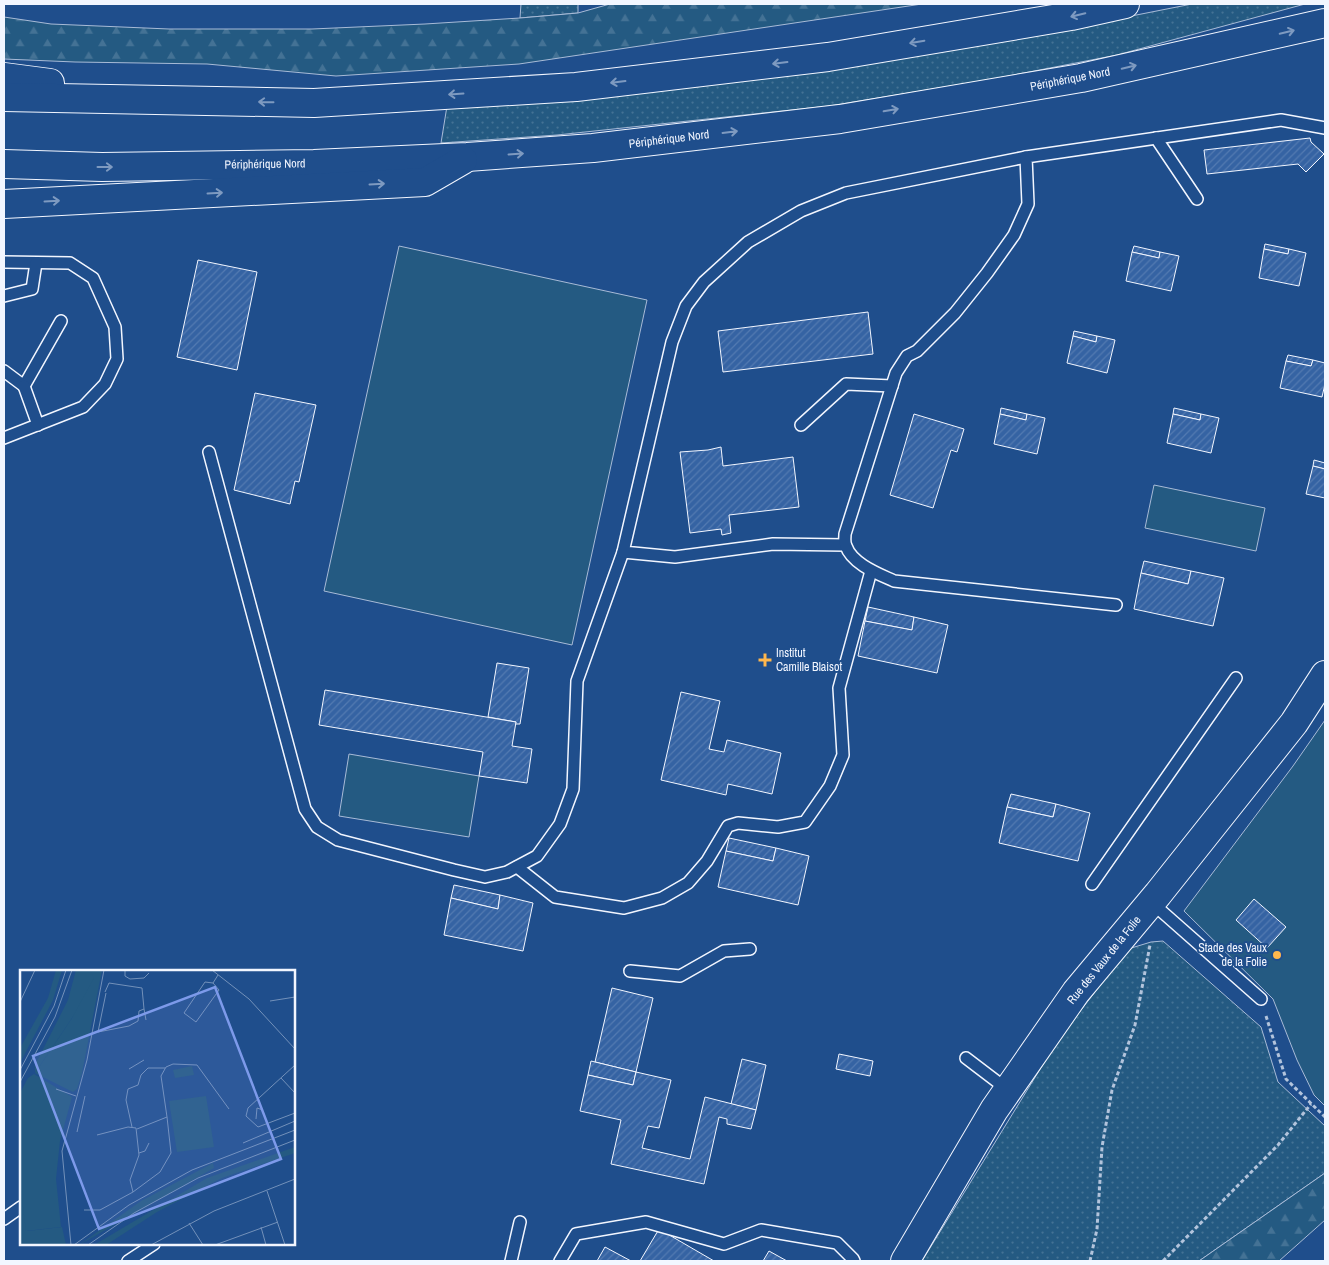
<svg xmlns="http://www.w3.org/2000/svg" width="1329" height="1265" viewBox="0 0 1329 1265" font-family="'Archivo Narrow',sans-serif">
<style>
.green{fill:url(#green-dots);stroke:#a8bbd7}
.forest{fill:url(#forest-firs);stroke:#a8bbd7}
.pitch{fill:#245a82;stroke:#a8bbd7}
.building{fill:url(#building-hatch);stroke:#f2f6ff}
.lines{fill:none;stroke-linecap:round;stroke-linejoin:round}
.lane-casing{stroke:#f2f6ff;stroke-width:14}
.secondary-casing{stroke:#f2f6ff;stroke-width:30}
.highway-casing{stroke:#f2f6ff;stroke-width:30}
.path{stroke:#b3c4dc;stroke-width:3;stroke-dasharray:4 2.5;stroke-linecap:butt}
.lane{stroke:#1f4e8c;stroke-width:11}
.secondary{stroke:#1f4e8c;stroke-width:28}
.highway{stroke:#1f4e8c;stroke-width:28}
.oneway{stroke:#7e9ac0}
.poi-dot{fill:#ffb74d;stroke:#1f4e8c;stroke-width:2}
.labels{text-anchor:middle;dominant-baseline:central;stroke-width:4;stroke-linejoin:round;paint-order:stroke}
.street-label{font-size:12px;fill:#f2f6ff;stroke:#1f4e8c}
.poi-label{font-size:12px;fill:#f2f6ff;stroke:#1f4e8c;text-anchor:start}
.inset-road{fill:none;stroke:#7391ba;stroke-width:1}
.view{fill:#7d9aea;fill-opacity:0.15;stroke:#7d9aea;stroke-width:2.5}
.inset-edge{fill:none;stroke:#f2f6ff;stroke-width:2.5}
</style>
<defs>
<pattern id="green-dots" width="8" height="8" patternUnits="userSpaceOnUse" patternTransform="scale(1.25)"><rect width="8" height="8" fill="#245a82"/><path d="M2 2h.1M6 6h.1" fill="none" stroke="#447295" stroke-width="1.8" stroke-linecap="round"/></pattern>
<pattern id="forest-firs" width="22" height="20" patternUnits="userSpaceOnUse" patternTransform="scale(1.25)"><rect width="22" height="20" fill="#245a82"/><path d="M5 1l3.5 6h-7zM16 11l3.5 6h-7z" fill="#447295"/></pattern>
<pattern id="building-hatch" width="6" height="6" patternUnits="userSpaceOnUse" patternTransform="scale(1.25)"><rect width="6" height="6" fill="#3563a3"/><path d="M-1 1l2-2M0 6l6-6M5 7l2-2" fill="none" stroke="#537ab1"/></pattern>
</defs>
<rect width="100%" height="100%" fill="#1f4e8c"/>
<!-- green -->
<g class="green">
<polygon points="521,4 578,4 578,13 520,18"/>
<polygon points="1192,4 1305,4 1117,55 993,79 829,106 557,135 441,143 447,106 1101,22"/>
<polygon points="1163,941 1261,1027 1278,1082 1325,1126 1325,1173 1199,1261 922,1261 1058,1040 1128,949 1151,942"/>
</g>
<!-- forest -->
<g class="forest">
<polygon points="610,4 922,4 519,64 336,76 207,64 75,62 4,59 4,17 51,24 169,29 312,29 425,24 520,18 578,13"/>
<polygon points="1325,1173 1325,1220 1279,1261 1199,1261"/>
</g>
<!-- pitch -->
<g class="pitch">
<polygon points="399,246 647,300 572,645 324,591"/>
<polygon points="1154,485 1265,508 1256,551 1145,528"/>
<polygon points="1325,720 1325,1106 1314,1095 1297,1060 1273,999 1184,911 1293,766"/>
<polygon points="349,754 479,776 469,837 339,816"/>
</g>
<!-- building -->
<g class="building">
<polygon points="1310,138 1311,142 1324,154 1306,172 1298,164 1207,174 1204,150"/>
<polygon points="1265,244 1289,249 1288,254 1264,249"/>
<polygon points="1134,246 1160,252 1159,258 1132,252"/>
<polygon points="1264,249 1288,254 1289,249 1306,253 1299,286 1259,278"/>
<polygon points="1132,252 1159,258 1160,252 1179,256 1171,291 1126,281"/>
<polygon points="198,260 257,272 237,370 177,357"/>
<polygon points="868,312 873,354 723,372 718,331"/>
<polygon points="1074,331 1097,336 1096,342 1073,336"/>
<polygon points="1073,336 1096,342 1097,336 1115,340 1107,373 1067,363"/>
<polygon points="1288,355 1313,360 1311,366 1286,361"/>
<polygon points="1313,360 1325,363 1325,384 1322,397 1280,388 1286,361 1311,366"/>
<polygon points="255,393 316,405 299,482 295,481 290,504 234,490"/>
<polygon points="1001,408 1027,414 1026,420 1000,414"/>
<polygon points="1174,408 1201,414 1200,420 1173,414"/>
<polygon points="914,414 964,429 957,452 951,450 933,508 890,495"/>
<polygon points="1000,414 1026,420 1027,414 1045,418 1037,454 994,444"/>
<polygon points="1173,414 1200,420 1201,414 1219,418 1211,453 1167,443"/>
<polygon points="721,447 723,466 793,457 799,507 729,515 731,533 722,535 721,529 690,533 680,452 708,450"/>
<polygon points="1314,460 1325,463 1325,469 1313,466"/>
<polygon points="1313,466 1325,469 1325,498 1306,494"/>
<polygon points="1144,561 1191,571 1188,584 1141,573"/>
<polygon points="1191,571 1224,578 1213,626 1134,609 1141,573 1188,584"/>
<polygon points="868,607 914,617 912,630 865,621"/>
<polygon points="914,617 948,625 937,673 858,656 865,621 912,630"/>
<polygon points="497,663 529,668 520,724 515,724 516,722 488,717"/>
<polygon points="325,690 516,722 512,746 532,749 527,783 479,776 483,752 319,725"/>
<polygon points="681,692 720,701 709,749 724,752 727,740 781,753 772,794 728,784 726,795 661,780"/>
<polygon points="1011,794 1056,804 1053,817 1007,807"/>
<polygon points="1056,804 1090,813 1078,861 999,843 1007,807 1053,817"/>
<polygon points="729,838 776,848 773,861 726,851"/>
<polygon points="776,848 809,856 798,905 718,887 726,851 773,861"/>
<polygon points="454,885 500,895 498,909 451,898"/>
<polygon points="500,895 533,903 523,951 444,935 451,898 498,909"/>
<polygon points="1254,899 1286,927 1267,948 1236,920"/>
<polygon points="612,988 653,998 636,1072 595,1062"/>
<polygon points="839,1054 873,1061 870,1076 836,1069"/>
<polygon points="742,1059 766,1065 756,1110 731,1104"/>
<polygon points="591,1061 636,1072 633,1085 588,1075"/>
<polygon points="636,1072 671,1080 659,1128 648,1126 642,1148 690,1159 705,1097 756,1110 751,1129 727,1124 727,1119 719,1117 704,1184 611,1164 621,1120 580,1111 588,1075 633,1085"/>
<polygon points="659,1229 714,1261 640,1261"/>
<polygon points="605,1247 631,1261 597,1261"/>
<polygon points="769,1251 787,1261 763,1261"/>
</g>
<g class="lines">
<defs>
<g id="lane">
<polyline points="1156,138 1197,199"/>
<polyline points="4,262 70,263 93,278 115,327 117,359 105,384 83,407 4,438"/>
<polyline points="4,296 32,289 36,263"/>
<polyline points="4,371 24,386 61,321"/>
<polyline points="24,386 38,425"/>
<polyline points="801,425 846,384 892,386"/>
<polyline points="209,452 305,809 317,827 338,840 454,870 485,877 507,872 537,856 560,824 573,789 577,681 623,552"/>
<polyline points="845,545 773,544 675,557 623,552 672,342 686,306 704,282 748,242 801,211 846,193 1026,157"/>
<path d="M1116,605L894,581C879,574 852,564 846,546C844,542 845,538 845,534L896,373L907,356L917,351L955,313L987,273L1014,235L1028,204L1026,157L1281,120L1325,128"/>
<polyline points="517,867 555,897 624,908 662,898 688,883 707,861 728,826 738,823 778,827 805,822 830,786 843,755 839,688 871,571"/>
<polyline points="1092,884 1236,678"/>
<polyline points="1151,902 1261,999"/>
<polyline points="630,971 680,976 724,951 750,949"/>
<polyline points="966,1058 1008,1090"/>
<polyline points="4,1219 21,1207"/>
<polyline points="128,1261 154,1244"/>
<polyline points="511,1261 520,1222"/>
<polyline points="560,1261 576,1234 646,1222 724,1244 761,1230 837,1243 853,1259 854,1261"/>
</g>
<polyline id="secondary" points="905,1261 994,1110 1076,992 1158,894 1294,723 1325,675"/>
<g id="highway">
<polyline points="4,77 50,83"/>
<polyline points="4,97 314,103 576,87 828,57 1071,16 1125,4"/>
<polyline points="4,164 102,167 314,164 467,157 593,148 840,119 1081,78 1325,23"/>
<polyline points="4,204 425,182 463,160"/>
</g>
</defs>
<!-- lane casing -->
<use href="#lane" class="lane-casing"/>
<!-- secondary casing -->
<use href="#secondary" class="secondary-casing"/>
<!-- highway casing -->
<use href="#highway" class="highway-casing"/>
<!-- path -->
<g class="path">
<polyline points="1266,1016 1286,1079 1325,1117"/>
<polyline points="1090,1261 1097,1229 1102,1147 1112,1090 1135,1025 1150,945"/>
<polyline points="1163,1261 1278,1145 1311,1104"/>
</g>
<!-- lane -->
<use href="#lane" class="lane"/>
<!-- secondary -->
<use href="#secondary" class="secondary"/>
<!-- highway -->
<use href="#highway" class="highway"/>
</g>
<!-- one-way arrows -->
<defs><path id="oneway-shaft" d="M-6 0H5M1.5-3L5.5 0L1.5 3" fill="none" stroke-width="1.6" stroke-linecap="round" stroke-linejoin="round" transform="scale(1.25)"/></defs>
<g class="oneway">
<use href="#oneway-shaft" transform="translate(1078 15) rotate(167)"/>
<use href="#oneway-shaft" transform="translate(1287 32) rotate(-13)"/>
<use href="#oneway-shaft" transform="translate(917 42) rotate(170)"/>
<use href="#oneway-shaft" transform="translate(780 63) rotate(173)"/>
<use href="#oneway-shaft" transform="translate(1129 67) rotate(-13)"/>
<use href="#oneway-shaft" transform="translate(618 82) rotate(173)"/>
<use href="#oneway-shaft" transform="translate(456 94) rotate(176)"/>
<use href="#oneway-shaft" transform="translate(266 102) rotate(-179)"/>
<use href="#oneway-shaft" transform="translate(891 110) rotate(-10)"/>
<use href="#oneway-shaft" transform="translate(730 132) rotate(-7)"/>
<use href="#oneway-shaft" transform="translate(516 154) rotate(-4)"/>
<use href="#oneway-shaft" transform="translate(105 167)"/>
<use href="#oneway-shaft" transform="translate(377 184) rotate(-3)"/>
<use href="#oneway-shaft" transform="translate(215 193) rotate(-3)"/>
<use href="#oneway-shaft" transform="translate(52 201) rotate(-3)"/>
</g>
<!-- markers -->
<g class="poi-dot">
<path d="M762.5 652.5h5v5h5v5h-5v5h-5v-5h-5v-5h5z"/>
<circle cx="1277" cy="955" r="5"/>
</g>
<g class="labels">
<!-- street labels -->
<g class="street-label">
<text transform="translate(1070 79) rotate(-11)">Périphérique Nord</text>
<text transform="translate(669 139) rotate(-7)">Périphérique Nord</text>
<text transform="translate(265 164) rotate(-1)">Périphérique Nord</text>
<text transform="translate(1104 960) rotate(-51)">Rue des Vaux de la Folie</text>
</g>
<!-- poi labels -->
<g class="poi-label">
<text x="776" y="653">Institut<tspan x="776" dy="14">Camille Blaisot</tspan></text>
<text x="1267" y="948" text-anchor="end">Stade des Vaux<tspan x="1267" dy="14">de la Folie</tspan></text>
</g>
</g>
<!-- overview -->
<g transform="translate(20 970)">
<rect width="275" height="275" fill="#1f4e8c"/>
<path d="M70,0H82L62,103L57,119L53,122L15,103L52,48ZM193,193L194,198L59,275L121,231ZM0,208L7,261L42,257L46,275H0Z" fill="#245a82"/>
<path d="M36,0H42L33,30L0,93V78L28,28ZM56,0H70L74,8L52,48L15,103V95L48,30ZM275,177V183L202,208L137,242L86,275H74L187,208Z" fill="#245a82"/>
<path d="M172,96L174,105L155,108L153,100ZM14,104L52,127L40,171L36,209L41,257L6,261L0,213V123L8,108ZM186,126L194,177L157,182L149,131Z" fill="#245a82"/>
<path class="inset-road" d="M105,0V6L110,9L124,8L129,3M192,0L229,29L275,79M193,13L199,20L176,52L164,43L185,12L193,13L198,5M85,22L89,13L122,18L124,39M86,23L78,62L109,56L118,51L119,41L124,39L126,50M250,31L275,27M0,32L15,0M275,95L228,138L226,146L238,157L275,143M109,99L124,90M0,100L34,36L46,0M261,108L275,123M0,112L35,47L52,0M36,119L56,126M147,147L141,106L146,97L153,94L177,95L209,139M236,149L237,138L243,140M112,157L106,130L108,119L118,115L121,105L128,98H145M57,162L65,126M223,173L275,151M119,183L125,181L129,173M247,221L265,275M113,222L140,202L151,183L147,147L117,159M64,240H80L113,222L110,210L119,185L116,158L108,157L77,165M169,253L183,275M241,257L246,275M51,275L42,181L67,90L84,0M54,275L109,235L172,200L275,160M68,275L114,243L178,208L275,170M131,275L194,241L275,209M195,275L258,252"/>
<path class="view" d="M195,17L261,189L79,259L13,86Z"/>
<rect width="275" height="275" class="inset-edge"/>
</g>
<!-- border -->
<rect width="1329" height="1265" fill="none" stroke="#f2f6ff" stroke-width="10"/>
</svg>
